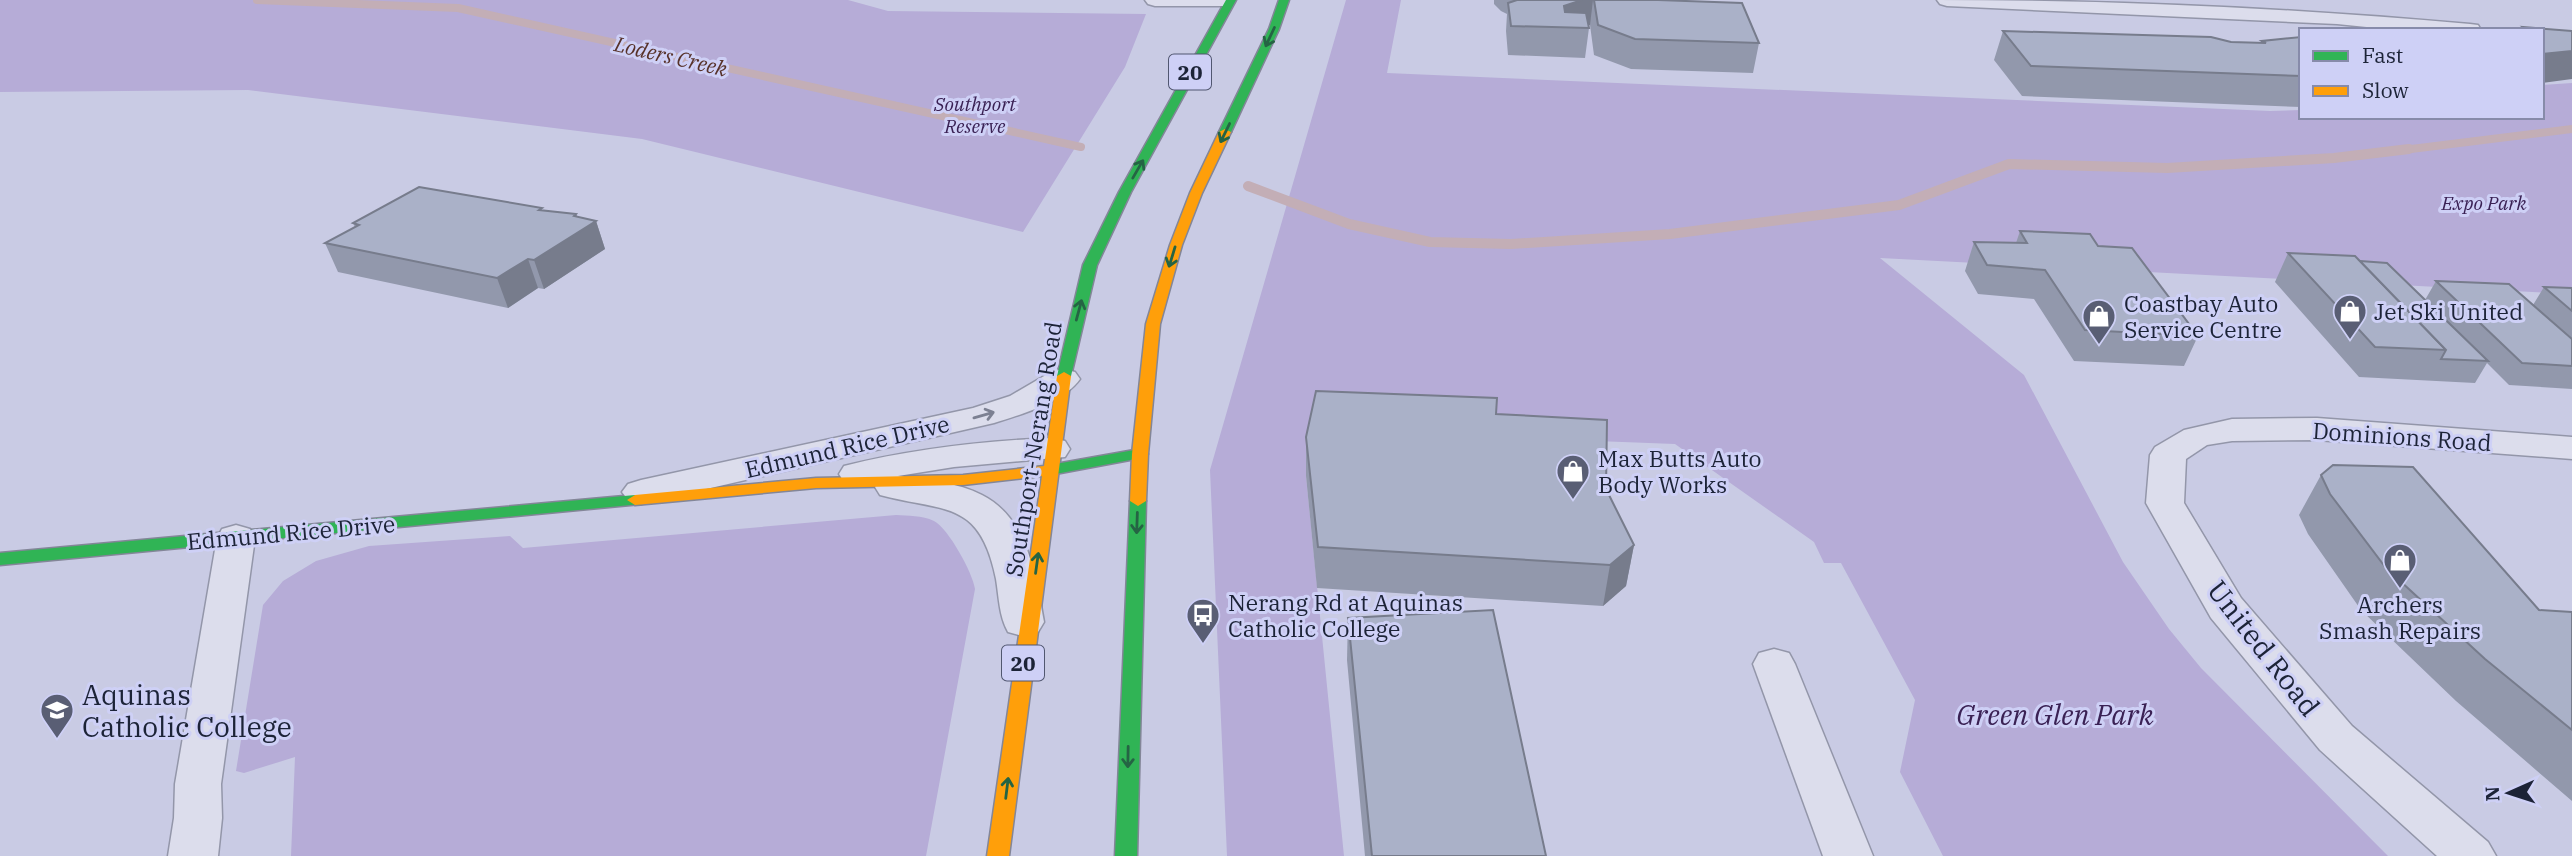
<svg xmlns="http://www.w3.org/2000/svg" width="2572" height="856" viewBox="0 0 2572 856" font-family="'IBM Plex Serif',serif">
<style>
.green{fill:#b6acd7}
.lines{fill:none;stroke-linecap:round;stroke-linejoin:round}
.stream-far1{stroke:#c3aeb6;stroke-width:8}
.stream{stroke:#c3aeb6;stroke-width:10}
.street-casing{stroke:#9396a9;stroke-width:3}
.fast-casing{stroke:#838698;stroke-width:3}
.slow-casing{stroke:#838698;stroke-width:3}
.street{fill:#dcddec;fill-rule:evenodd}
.fast{fill:#30b455;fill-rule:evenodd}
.slow{fill:#ff9f0a;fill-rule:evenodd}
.wall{fill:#9298ac}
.shaded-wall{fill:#777c8c}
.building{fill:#aab1c8;stroke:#777c8c;stroke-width:2}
.oneway{stroke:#256444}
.oneway2{stroke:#7c8092}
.labels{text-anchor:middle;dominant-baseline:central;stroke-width:6;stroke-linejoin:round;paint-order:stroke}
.far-park-label{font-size:19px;font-style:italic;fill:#3a2154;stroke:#ced0f6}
.far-water-label{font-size:21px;font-style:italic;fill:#57322a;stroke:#ced0f6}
.shield{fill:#ced0f6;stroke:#515770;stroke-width:2}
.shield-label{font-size:21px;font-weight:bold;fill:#1c2337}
.poi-label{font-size:23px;fill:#1c2337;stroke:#ced0f6;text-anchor:start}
.street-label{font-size:23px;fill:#1c2337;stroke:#ced0f6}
.near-street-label{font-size:28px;fill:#1c2337;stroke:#ced0f6}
.near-poi-label{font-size:28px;fill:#1c2337;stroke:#ced0f6;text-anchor:start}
.near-park-label{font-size:28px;font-style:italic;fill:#3a2154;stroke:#ced0f6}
</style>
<rect width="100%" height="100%" fill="#c9cbe4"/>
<!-- green -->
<g class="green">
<polygon points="0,0 848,0 888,11 1146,14 1125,67 1023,232 642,139 248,90 0,92"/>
<polygon points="1346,0 1401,0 1387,73 2270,111 2301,110 2301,117 2542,117 2542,85 2572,83 2572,294 1880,258 2024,375 2123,562 2169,629 2201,668 2388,856 1943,856 1900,772 1915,700 1841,563 1824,563 1814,542 1675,444 1315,430 1306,476 1344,856 1227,856 1210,470"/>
<path d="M896,515C908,516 922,515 934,521C948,528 973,573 975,589L926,856H291L295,757L244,773L236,771L263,605L283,581L316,561L369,546L510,536L523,548Z"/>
</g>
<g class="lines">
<!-- stream-far1 -->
<g class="stream-far1">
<polyline points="257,0 458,8 1081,147"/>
<polyline points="2395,151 2572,129"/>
</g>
<!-- stream -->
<polyline class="stream" points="1248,186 1349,224 1430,242 1511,244 1670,234 1899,205 2009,164 2167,168 2334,158 2409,149"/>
<defs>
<g id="street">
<polygon points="1145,0 1234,0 1231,4 1224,6 1155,6 1148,4"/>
<path d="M1937,0C2115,0 2292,8 2470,24L2478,25L2481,30H2396L2337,24L1947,6L1940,4Z"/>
<path d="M1063,369L1075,372L1080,379C1064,402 1020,415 994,423L641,504L628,500L622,492L628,484L641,480L973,408L1010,396L1051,372Z"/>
<polygon points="2317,418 2572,437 2572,459 2317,440 2232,441 2207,445 2186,459 2184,503 2241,598 2352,726 2488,842 2496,856 2437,856 2320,750 2211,618 2146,503 2150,455 2155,447 2184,430 2232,419"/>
<path d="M1052,438L1065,441L1070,449L1065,457L954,467L898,476C925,480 957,482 982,495C1028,518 1036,577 1044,622L1038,632L1023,636L1008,632C999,616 999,597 996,579C980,499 944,512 880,495L875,487L879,480L857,485L844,482L839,474L844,466C912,449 982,441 1052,438Z"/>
<polygon points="236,525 250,529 255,538 221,784 222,818 218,856 168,856 174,818 175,784 217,538 222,529"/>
<polygon points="1774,649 1789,653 1795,664 1873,856 1823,856 1753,664 1759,653"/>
</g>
<g id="fast">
<polygon points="1226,0 1236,0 1131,192 1097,265 1071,376 1069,379 1059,379 1057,376 1083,265 1119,192"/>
<polygon points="1279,0 1289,0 1279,29 1231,132 1221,134 1219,132 1269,29"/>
<polygon points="1140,449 1146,451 1148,454 1146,457 1050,475 1042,470 1050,465"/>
<polygon points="635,495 641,496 643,500 641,504 0,565 0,553"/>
<polygon points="1138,496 1146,501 1137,856 1115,856 1130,501"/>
</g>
<g id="slow">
<polygon points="1225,129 1231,132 1202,193 1182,245 1160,324 1148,454 1146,501 1138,506 1130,501 1132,454 1146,324 1170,245 1190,193 1219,132"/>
<polygon points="1064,372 1071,376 1009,856 987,856 1042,476 963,485 816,488 635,505 627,500 635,495 816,478 963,475 1044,466 1057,376"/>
</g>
</defs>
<!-- street casing -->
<use href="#street" class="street-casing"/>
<!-- fast casing -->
<use href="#fast" class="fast-casing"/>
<!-- slow casing -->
<use href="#slow" class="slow-casing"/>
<!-- street -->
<use href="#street" class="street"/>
<!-- fast -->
<use href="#fast" class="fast"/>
<!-- slow -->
<use href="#slow" class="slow"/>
</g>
<!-- wall -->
<g class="wall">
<polygon points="1494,0 1658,0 1759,43 1753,73 1631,69 1594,55 1590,25 1588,25 1589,28 1585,58 1508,55 1506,31 1507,14 1501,11 1494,4"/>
<polygon points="2003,31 2261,43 2262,41 2301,37 2301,107 2022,96 1994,60"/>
<polygon points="543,211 576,214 577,217 596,221 605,249 544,289 538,288 508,308 338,272 325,243 355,227 353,223"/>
<polygon points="2020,231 2098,246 2198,336 2184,366 2074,361 2034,299 1978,294 1965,271 1974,242 2016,243"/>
<polygon points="2288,253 2360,261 2425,300 2436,281 2533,305 2544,287 2572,288 2572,389 2509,385 2487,363 2475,383 2359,377 2275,282"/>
<polygon points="1496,414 1606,489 1634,545 1626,586 1603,606 1317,588 1306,476 1306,437"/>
<polygon points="2321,475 2539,610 2572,612 2572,801 2456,701 2361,610 2308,534 2299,515"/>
<polygon points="1348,618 1546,856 1365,856 1347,660"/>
</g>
<!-- shaded-wall -->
<g class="shaded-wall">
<polygon points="1579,0 1593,0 1590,25 1579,28 1561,27 1564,6"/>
<polygon points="2572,51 2572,79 2542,83 2542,54"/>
<polygon points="576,214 581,230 596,221 605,249 544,289 534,260"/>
<polygon points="528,259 538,288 508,308 497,278"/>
<polygon points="1634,545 1626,586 1603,606 1610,565"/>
</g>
<!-- building -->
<g class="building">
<polygon points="1517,0 1582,0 1564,6 1565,12 1586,13 1589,28 1511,26 1508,3"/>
<polygon points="1594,0 1658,0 1742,3 1759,43 1635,39 1598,25"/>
<polygon points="2523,27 2572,31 2572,51 2542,54 2542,30 2527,30"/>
<polygon points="2395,28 2401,30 2374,30"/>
<polygon points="2003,31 2211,37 2231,42 2266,43 2262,41 2301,37 2301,76 2031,66"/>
<polygon points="419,187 542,208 539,210 576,214 574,216 596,221 534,260 528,259 497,278 325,243 359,225 353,223"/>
<polygon points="2020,231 2090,234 2098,246 2132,248 2198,336 2085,330 2045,270 1987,265 1974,242 2027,243"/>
<polygon points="2288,253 2355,256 2446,350 2375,347"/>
<polygon points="2360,261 2387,263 2488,361 2441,359 2446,350"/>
<polygon points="2436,281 2509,284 2572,339 2572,366 2522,363"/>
<polygon points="2544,287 2572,288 2572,311"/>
<polygon points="1316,391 1497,398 1496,414 1607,420 1606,489 1634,545 1610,565 1318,547 1306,437"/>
<polygon points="2333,465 2413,467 2539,610 2572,612 2572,730 2485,659 2386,568 2330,494 2321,475"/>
<polygon points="1493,610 1546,856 1372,856 1348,618"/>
</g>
<!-- one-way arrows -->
<defs><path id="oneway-shaft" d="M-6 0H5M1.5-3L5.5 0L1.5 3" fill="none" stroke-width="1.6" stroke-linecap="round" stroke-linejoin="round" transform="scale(1.75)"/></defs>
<g class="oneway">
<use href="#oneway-shaft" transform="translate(1270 37) rotate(115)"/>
<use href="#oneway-shaft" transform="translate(1225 133) rotate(116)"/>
<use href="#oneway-shaft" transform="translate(1138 169) rotate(-60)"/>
<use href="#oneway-shaft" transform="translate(1172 257) rotate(107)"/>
<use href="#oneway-shaft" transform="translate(1079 310) rotate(-75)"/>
<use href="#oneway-shaft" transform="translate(1137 523) rotate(92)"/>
<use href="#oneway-shaft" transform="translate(1037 563) rotate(-82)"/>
<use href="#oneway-shaft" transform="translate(1128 757) rotate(91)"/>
<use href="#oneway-shaft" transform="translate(1007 788) rotate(-83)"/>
</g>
<use class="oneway2" href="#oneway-shaft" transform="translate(984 415) rotate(-16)"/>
<!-- icons -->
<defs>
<symbol id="shop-pin" viewBox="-11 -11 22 30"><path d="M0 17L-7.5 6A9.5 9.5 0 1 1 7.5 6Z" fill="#595e74" stroke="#ced0f6"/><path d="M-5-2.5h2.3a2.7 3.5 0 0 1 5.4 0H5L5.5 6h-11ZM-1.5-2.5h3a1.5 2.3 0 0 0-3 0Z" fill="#fff"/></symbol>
<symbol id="bus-pin" viewBox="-11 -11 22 30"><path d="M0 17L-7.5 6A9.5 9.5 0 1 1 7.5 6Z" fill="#595e74" stroke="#ced0f6"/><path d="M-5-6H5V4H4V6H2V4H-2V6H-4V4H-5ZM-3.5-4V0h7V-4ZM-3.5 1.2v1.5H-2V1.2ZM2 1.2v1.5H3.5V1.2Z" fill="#fff"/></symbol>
<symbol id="school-pin" viewBox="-11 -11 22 30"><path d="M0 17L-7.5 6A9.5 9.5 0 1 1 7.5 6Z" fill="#595e74" stroke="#ced0f6"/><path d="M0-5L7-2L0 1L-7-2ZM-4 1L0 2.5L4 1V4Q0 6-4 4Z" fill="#fff"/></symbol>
</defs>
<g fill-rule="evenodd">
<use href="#shop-pin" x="2331" y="292" width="38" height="52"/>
<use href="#shop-pin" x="2080" y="297" width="38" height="52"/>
<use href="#shop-pin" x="1554" y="452" width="38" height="52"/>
<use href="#shop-pin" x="2381" y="541" width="38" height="52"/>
<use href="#bus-pin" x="1184" y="596" width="38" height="52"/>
<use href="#school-pin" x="38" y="691" width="38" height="52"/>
</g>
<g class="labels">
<!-- far-park labels -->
<g class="far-park-label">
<text x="975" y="104">Southport<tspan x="975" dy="22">Reserve</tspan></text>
<text x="2484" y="203">Expo Park</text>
</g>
<!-- far-water labels -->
<g class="far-water-label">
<text transform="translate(671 56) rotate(13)">Loders Creek</text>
</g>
<!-- shield labels -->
<g class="shield">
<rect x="1169" y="54.5" width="42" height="35" rx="5"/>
<rect x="1002" y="645.5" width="42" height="35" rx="5"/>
</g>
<g class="shield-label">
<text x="1190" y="72">20</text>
<text x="1023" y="663">20</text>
</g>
<!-- poi labels -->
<g class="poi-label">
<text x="2124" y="303">Coastbay Auto<tspan x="2124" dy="26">Service Centre</tspan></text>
<text x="2374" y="311">Jet Ski United</text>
<text x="1598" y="458">Max Butts Auto<tspan x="1598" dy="26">Body Works</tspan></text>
<text x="1228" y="602">Nerang Rd at Aquinas<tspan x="1228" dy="26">Catholic College</tspan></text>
<text x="2400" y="604" text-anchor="middle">Archers<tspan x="2400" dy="26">Smash Repairs</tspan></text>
</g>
<!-- street labels -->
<g class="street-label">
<text transform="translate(2402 436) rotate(4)">Dominions Road</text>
<text transform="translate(847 446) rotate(-13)">Edmund Rice Drive</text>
<text transform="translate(1033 449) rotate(-81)">Southport-Nerang Road</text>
<text transform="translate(291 532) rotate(-5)">Edmund Rice Drive</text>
</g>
<!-- near-street labels -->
<g class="near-street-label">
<text transform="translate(2264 648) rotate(52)">United Road</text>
</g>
<!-- near-poi labels -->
<g class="near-poi-label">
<text x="82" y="694">Aquinas<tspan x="82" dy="32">Catholic College</tspan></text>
</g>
<!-- near-park labels -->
<g class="near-park-label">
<text x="2055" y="714">Green Glen Park</text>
</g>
</g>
<!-- legend -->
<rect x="2299" y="28" width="245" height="91" fill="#ced0f6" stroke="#878baa" stroke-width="2"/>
<rect x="2313" y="51" width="35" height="10" fill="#30b455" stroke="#878baa" stroke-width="2"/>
<text x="2362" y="63" font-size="21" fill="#1c2337">Fast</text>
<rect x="2313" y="86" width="35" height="10" fill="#ff9f0a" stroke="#878baa" stroke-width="2"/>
<text x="2362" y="98" font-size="21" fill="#1c2337">Slow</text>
<!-- north arrow -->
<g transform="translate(2509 793) rotate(267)" stroke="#ced0f6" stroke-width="5" paint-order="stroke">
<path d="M0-5L12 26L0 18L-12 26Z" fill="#1c2337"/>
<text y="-10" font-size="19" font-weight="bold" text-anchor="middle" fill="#1c2337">N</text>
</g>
</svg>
